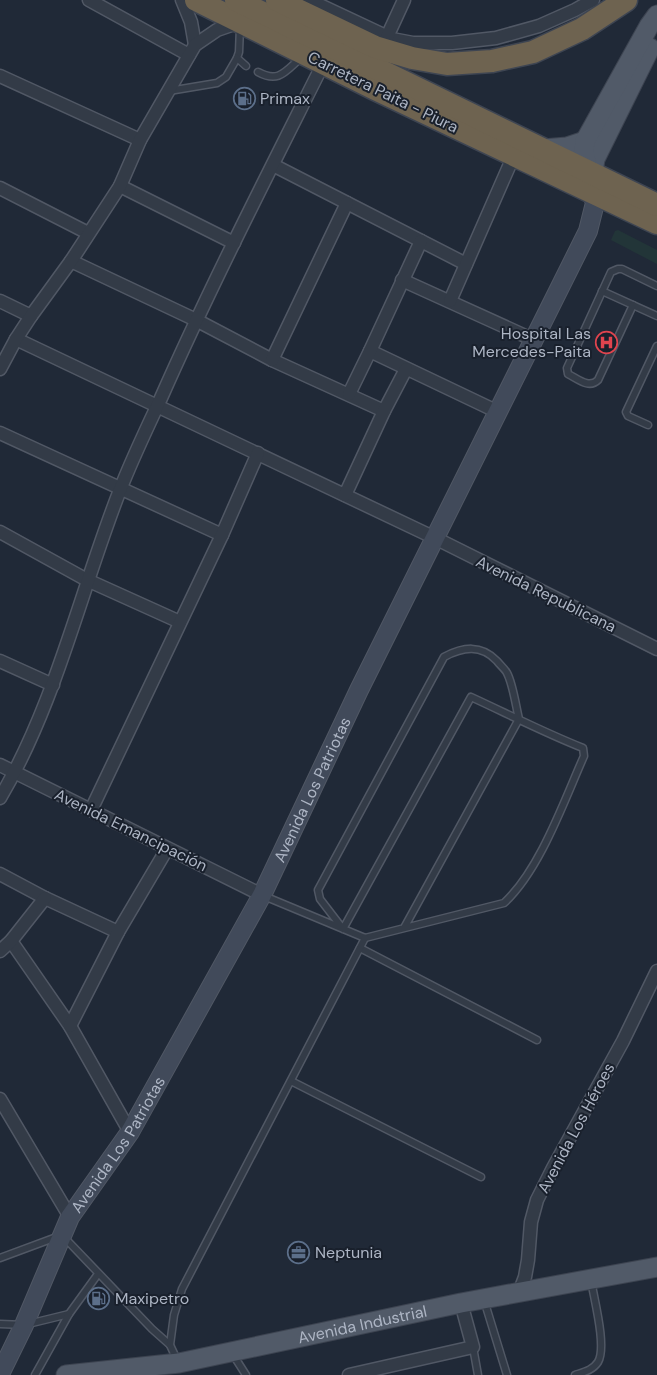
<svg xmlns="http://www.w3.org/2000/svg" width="657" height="1375" viewBox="0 0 657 1375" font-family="'DM Sans',sans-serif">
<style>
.green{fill:#223538}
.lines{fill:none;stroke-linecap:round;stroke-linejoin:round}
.lane-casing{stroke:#515865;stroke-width:9}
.street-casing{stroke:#515865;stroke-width:15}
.secondary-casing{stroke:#515865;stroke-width:20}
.primary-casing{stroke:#3d4451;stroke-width:21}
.highway-casing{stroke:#3e4552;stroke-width:25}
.lane{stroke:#333b47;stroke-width:6}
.street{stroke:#333b47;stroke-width:12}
.secondary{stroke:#414a5a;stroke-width:18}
.primary{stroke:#515a68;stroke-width:19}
.highway{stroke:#6e6350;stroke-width:22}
.labels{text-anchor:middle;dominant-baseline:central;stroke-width:4;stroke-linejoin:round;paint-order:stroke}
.street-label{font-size:16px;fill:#adb5c4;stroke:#19202c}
.poi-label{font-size:16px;fill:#adb5c4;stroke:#19202c;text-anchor:start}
</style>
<rect width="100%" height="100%" fill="#202937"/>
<!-- green -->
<polygon class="green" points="618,230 657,250 657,264 611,240 615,231"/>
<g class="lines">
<defs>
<g id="lane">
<polyline points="240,27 239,52 237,58 246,66"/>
<path d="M258,72C280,84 286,70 302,57"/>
<polyline points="169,91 217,83 226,77 237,58"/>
<polyline points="602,291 657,316"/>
<path d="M633,305L598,380C589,389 578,379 568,374L567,368L611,272L618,269H622L657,286"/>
<polyline points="648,425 628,416 626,412 657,346"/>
<path d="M264,896L365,938L504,903C540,870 564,801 584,756L583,748C545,733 508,714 471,697L343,929L320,899L318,890L444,657C463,647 481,644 497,661C500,665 505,669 507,673C513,684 516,707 519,719L404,928"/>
<polyline points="360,948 537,1040"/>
<polyline points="291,1081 481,1177"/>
<polyline points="0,1258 62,1235 152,1329 170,1345"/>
<polyline points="484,1300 507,1375"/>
<polyline points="0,1324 24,1325 69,1314"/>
<polyline points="473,1347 478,1375"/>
<polyline points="232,1353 246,1375"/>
<polyline points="178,1362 170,1345 174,1315 182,1289 365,938"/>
<polyline points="35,1375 69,1314 98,1274"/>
<path d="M575,1375C584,1372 593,1370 598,1362C607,1347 594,1299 591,1280"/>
</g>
<g id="street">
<polyline points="89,0 189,55"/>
<polyline points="182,0 191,22 195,45"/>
<polyline points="309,0 392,39 413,43 452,43 496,38 539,26 575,10 593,0"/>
<polyline points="387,37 404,0"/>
<polyline points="0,76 140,140"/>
<polyline points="273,165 466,264"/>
<polyline points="120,186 234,243"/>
<polyline points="0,188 88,233"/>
<polyline points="71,261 196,320 272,360 384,411"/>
<polyline points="402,280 534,340"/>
<polyline points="0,301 31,316"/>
<polyline points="450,301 514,155 518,159"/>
<polyline points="16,339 435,538 657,649"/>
<polyline points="370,351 498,412"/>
<polyline points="272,360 347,203"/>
<polyline points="0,369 16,339 31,316 71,261 120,186 140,140 195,45 217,30 240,22"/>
<polyline points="349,394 370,351 421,241"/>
<polyline points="0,433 222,535"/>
<polyline points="345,495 384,411 406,369"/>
<polyline points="0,532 87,580 180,622"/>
<polyline points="0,661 53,685"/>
<polyline points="0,765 262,895"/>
<path d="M0,798C56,703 80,592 120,490C132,459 147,428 161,398C211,285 268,174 323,64"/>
<polyline points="91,810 222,535 258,453"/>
<polyline points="0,874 45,898 118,932"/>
<polyline points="11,941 70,1026 130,1132"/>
<polyline points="0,951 11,941 45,898"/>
<polyline points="70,1026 118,932 167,849"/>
<polyline points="0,1099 70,1217"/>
<polyline points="519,1293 525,1277 528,1260 531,1222 537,1200 553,1168 623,1041 657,971"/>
<polyline points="349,1375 473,1347 461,1303"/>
</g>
<g id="secondary">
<path id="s1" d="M0,1374L24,1325L70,1217L130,1132L262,895L359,690L588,231L595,203L591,191"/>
</g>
<g id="primary">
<polyline points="543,149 567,147 585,141"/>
<polyline points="592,180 595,159 650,48"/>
<polyline points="590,183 584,151 585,141 649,26 657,15"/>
<path id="s2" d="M66,1375L179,1363L461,1303L657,1267"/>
</g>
<g id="highway">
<polyline points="196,0 375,89 657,223"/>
<polyline points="236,0 657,205"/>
<polyline points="277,0 375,47 412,58 447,64 492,61 533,52 582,29 626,0"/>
</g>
</defs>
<!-- lane casing -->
<use href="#lane" class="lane-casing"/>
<!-- street casing -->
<use href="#street" class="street-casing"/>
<!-- secondary casing -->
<use href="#secondary" class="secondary-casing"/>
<!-- primary casing -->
<use href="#primary" class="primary-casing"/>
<!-- highway casing -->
<use href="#highway" class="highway-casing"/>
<!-- lane -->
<use href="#lane" class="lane"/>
<!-- street -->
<use href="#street" class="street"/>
<!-- secondary -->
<use href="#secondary" class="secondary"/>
<!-- primary -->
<use href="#primary" class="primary"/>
<!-- highway -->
<use href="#highway" class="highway"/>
</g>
<!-- icons -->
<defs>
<symbol id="fuel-ring" viewBox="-11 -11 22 22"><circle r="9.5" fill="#19202c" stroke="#5c6f8a" stroke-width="1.5"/><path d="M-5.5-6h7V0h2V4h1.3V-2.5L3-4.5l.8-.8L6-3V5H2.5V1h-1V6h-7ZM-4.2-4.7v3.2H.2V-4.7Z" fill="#5c6f8a"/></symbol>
<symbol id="hospital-ring" viewBox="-11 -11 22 22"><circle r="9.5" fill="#19202c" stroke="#e0444e" stroke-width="1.5"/><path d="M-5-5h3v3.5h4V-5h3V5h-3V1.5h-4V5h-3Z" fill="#e0444e"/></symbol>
<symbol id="office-ring" viewBox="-11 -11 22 22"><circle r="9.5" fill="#19202c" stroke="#5c6f8a" stroke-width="1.5"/><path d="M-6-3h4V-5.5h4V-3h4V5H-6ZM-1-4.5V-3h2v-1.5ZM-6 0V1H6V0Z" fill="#5c6f8a"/></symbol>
</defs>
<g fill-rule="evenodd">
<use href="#fuel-ring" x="232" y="86" width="25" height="25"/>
<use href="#hospital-ring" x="594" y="330" width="25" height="25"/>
<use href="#office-ring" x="286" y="1240" width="25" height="25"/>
<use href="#fuel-ring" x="86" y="1286" width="25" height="25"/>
</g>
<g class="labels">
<!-- street labels -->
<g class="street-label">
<text transform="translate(383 92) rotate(26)">Carretera Paita - Piura</text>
<text transform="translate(546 594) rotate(26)">Avenida Republicana</text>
<text stroke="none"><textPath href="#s1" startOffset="664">Avenida Los Patriotas</textPath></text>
<text transform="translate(131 830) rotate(26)">Avenida Emancipación</text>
<text transform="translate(576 1128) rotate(-62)">Avenida Los Héroes</text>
<text stroke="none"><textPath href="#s1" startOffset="259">Avenida Los Patriotas</textPath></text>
<text stroke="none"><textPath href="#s2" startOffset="301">Avenida Industrial</textPath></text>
</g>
<!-- poi labels -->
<g class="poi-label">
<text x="260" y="98">Primax</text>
<text x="591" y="333" text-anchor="end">Hospital Las<tspan x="591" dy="18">Mercedes-Paita</tspan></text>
<text x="315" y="1252">Neptunia</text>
<text x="115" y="1298">Maxipetro</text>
</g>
</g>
</svg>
